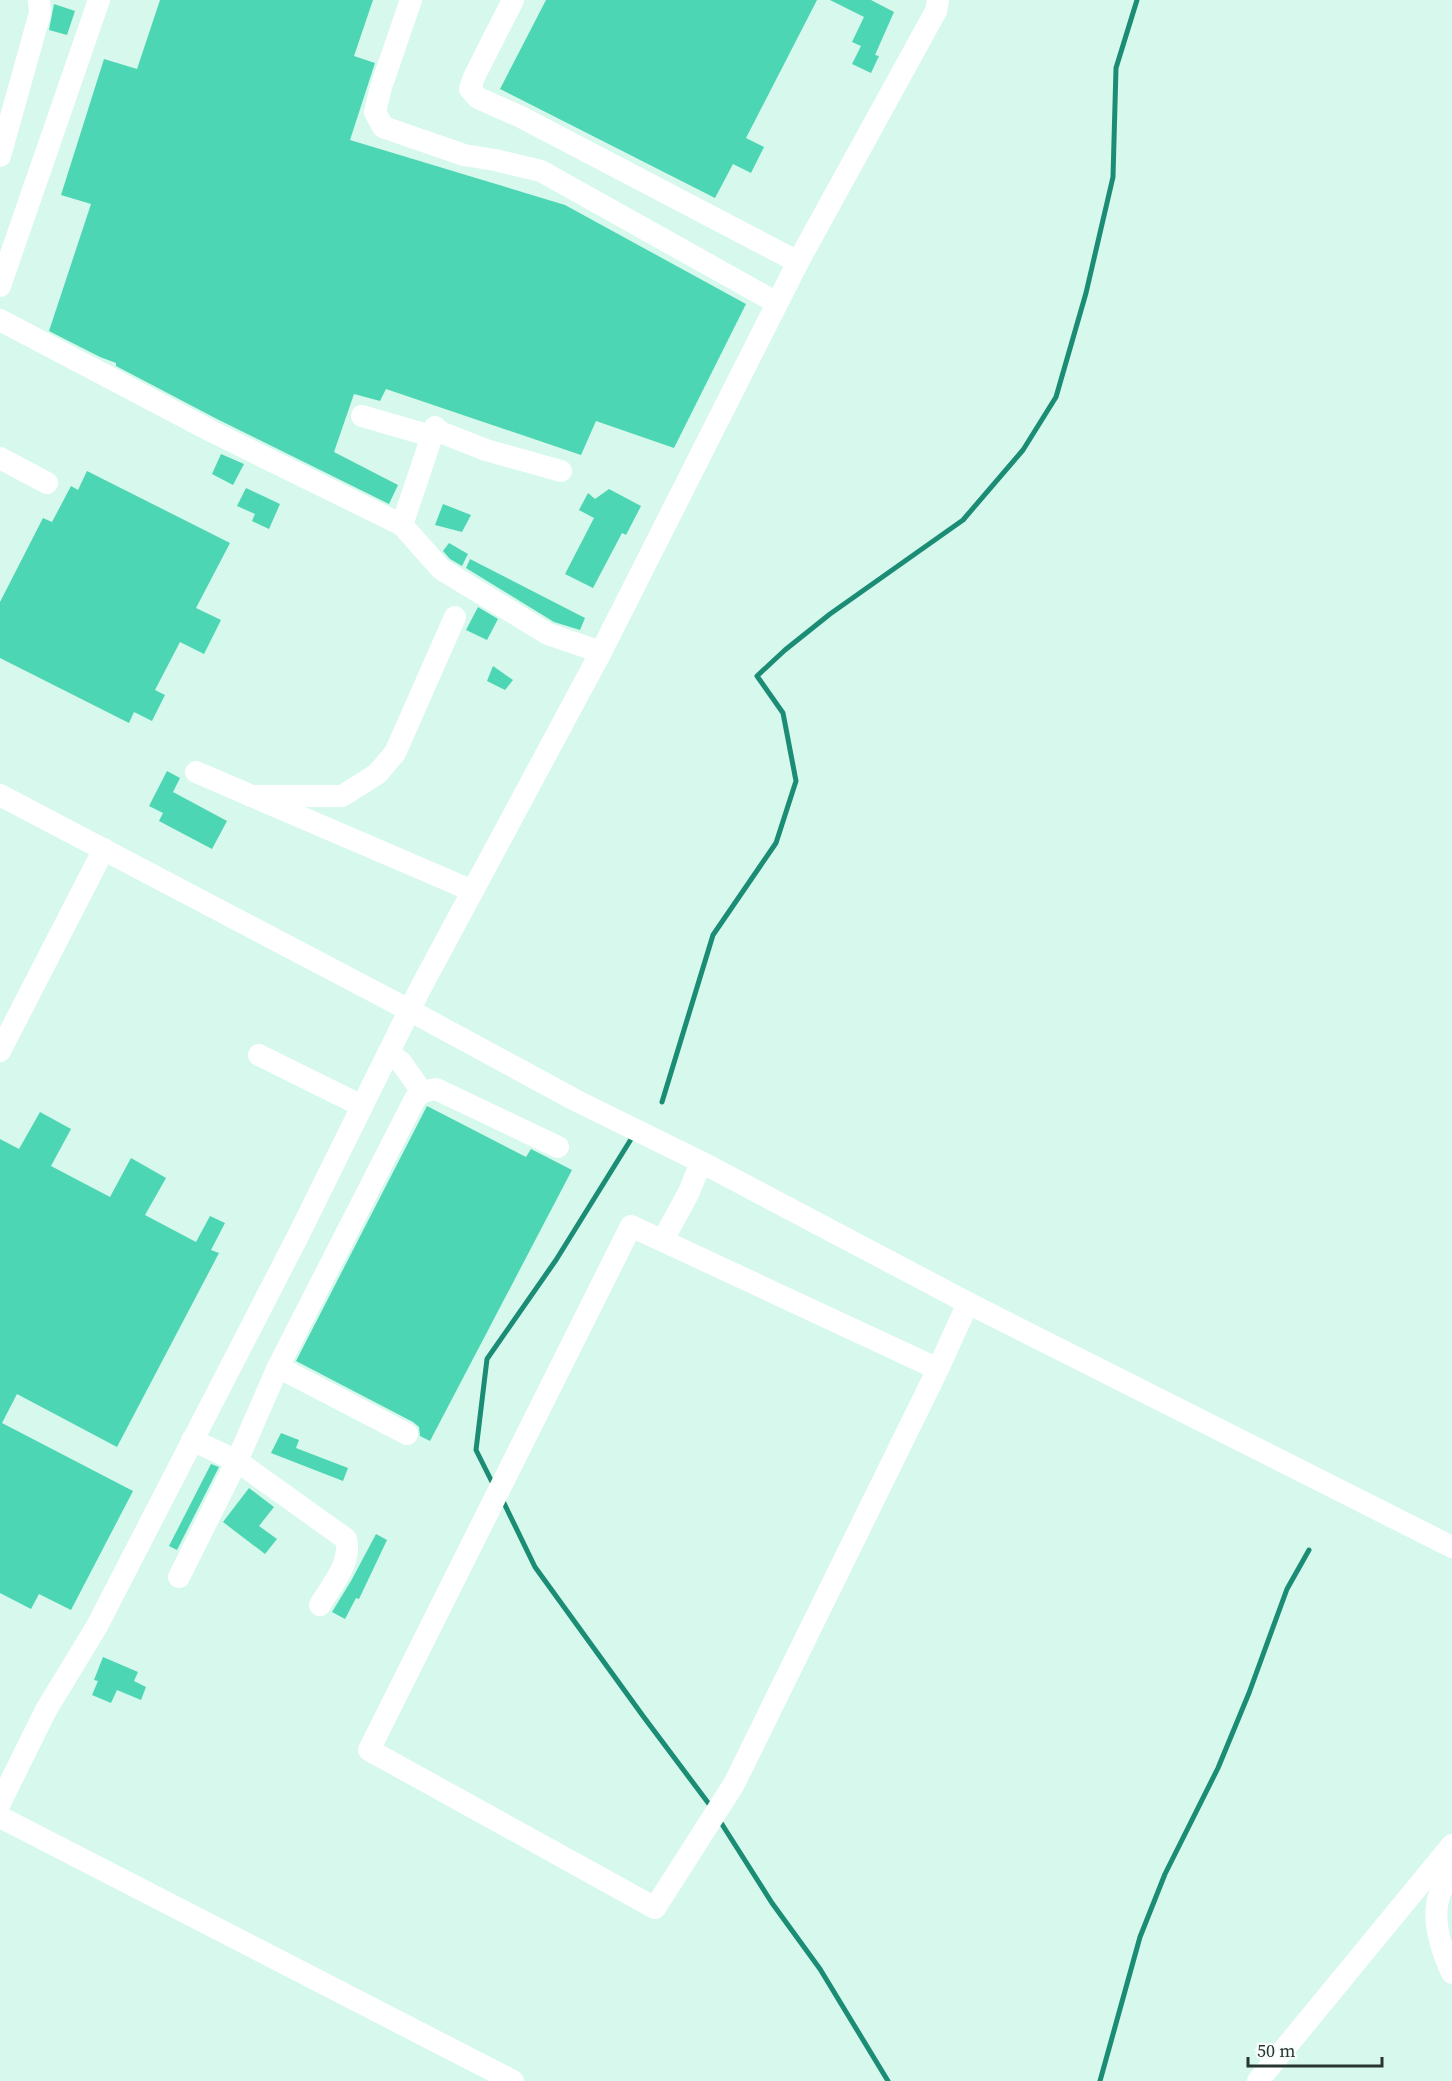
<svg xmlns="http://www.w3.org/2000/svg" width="1452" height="2081" viewBox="0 0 1452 2081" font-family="'Source Serif 4',serif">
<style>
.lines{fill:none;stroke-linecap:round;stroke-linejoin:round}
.stream{stroke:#1b8d75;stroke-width:5}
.building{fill:#4dd6b3}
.minor{stroke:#fff;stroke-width:22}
</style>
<rect width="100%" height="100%" fill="#d7f8ec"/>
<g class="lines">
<!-- stream -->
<g class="stream">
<polyline points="662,1102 713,935 776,843 796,781 783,713 757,676 785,650 830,614 963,520 1023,450 1056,397 1086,293 1113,177 1116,68 1137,0"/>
<polyline points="494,1486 476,1450 487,1359 556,1260 633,1136"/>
<polyline points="502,1499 535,1567 643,1716 712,1808"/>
<polyline points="718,1818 772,1903 820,1969 888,2081"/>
<polyline points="1100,2081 1140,1937 1165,1874 1218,1768 1249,1693 1287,1589 1309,1550"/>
</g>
</g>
<!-- building -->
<g class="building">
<polygon points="160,0 373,0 354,56 375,63 350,140 565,205 746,304 674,448 596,421 581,455 386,389 380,401 354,394 334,452 398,485 389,504 217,419 116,366 116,363 100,357 49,331 91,204 61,195 104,59 137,69"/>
<polygon points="546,0 817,0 746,138 764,147 751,173 733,164 715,198 500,89"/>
<polygon points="830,0 871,0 894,12 875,55 879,56 871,73 852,64 861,46 852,42 864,17"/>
<polygon points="54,4 75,11 67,35 49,30"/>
<polygon points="221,454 244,464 233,485 212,474"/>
<polygon points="87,471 230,543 196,608 221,620 204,654 180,642 155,690 165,695 152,721 134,712 129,723 0,658 0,602 43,518 52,522 71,486 78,490"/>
<polygon points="246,488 280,504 269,529 252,521 255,514 237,506"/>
<polygon points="609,489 641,506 626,535 622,533 593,588 565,574 594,518 579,510 588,493 595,499"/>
<polygon points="443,504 471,515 462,532 435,525"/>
<polygon points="449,543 468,554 462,566 450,559 443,551"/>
<polygon points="470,559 585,618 580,630 554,622 466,568"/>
<polygon points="478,607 498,619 487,640 466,630"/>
<polygon points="493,666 513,680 505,690 487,681"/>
<polygon points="167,771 180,778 173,792 227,821 212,849 159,821 163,813 149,806"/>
<polygon points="427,1106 526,1157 531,1149 572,1170 430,1441 420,1436 419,1427 413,1422 296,1361"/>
<polygon points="40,1112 71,1129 51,1166 110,1197 131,1158 166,1178 145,1215 196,1242 210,1216 225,1223 211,1250 219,1253 117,1447 17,1394 2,1423 133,1491 71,1610 39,1594 31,1609 0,1593 0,1139 19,1149"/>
<polygon points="281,1433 299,1440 296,1448 348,1468 343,1481 271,1453"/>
<polygon points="211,1464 219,1467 177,1550 169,1546"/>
<polygon points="249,1488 274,1507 259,1526 277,1539 265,1554 223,1522"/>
<polygon points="376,1534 387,1540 359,1599 356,1598 345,1619 332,1612 351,1581"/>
<polygon points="103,1657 138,1672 134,1681 146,1687 141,1700 117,1690 111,1703 92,1695 98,1681 94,1680"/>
</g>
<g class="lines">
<!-- minor -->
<g class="minor">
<polyline points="411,0 381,87 375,112 383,127 464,155 495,160 541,171 777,303"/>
<polyline points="513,0 474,77 470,89 478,98 521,117 798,262"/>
<polyline points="0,156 40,13 39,0"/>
<polyline points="0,286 99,0"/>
<polyline points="0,320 211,431 402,525 441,569 548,634 601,652"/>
<polyline points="362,416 431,436"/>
<polyline points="0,458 47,483"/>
<polyline points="402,525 435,427 440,432 486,450 561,471"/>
<polyline points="196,772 473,891"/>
<polyline points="0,795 409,1010 577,1101 701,1162 968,1303 1452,1547"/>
<polyline points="251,796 342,796 377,774 395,753 455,617"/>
<polyline points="0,1051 104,849"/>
<polyline points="388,1053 401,1062 422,1092"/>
<polyline points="259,1055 362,1106"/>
<polygon points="631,1226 938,1369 734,1784 655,1908 369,1750"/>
<polyline points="663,1240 689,1192 701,1162"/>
<polyline points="278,1367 407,1434"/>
<polyline points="938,1369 968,1303"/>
<path d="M192,1440L237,1461L346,1539C352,1563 331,1586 320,1605"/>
<polyline points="179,1577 237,1461 278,1367 415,1099 422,1092 436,1089 558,1147"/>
<polyline points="0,1803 46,1710 97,1626 298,1236 420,989 601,652 798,262 936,11 938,0"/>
<polyline points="0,1817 513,2081"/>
<path d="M1452,1871C1448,1879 1442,1887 1439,1896C1431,1921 1442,1951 1452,1973"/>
<polyline points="1258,2081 1452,1845"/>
</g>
</g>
<!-- scale -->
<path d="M1248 2057v9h134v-9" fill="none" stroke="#283531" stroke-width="3"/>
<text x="1257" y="2057" font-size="18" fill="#283531" stroke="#f7fefc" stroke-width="4.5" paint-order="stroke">50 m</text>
</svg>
